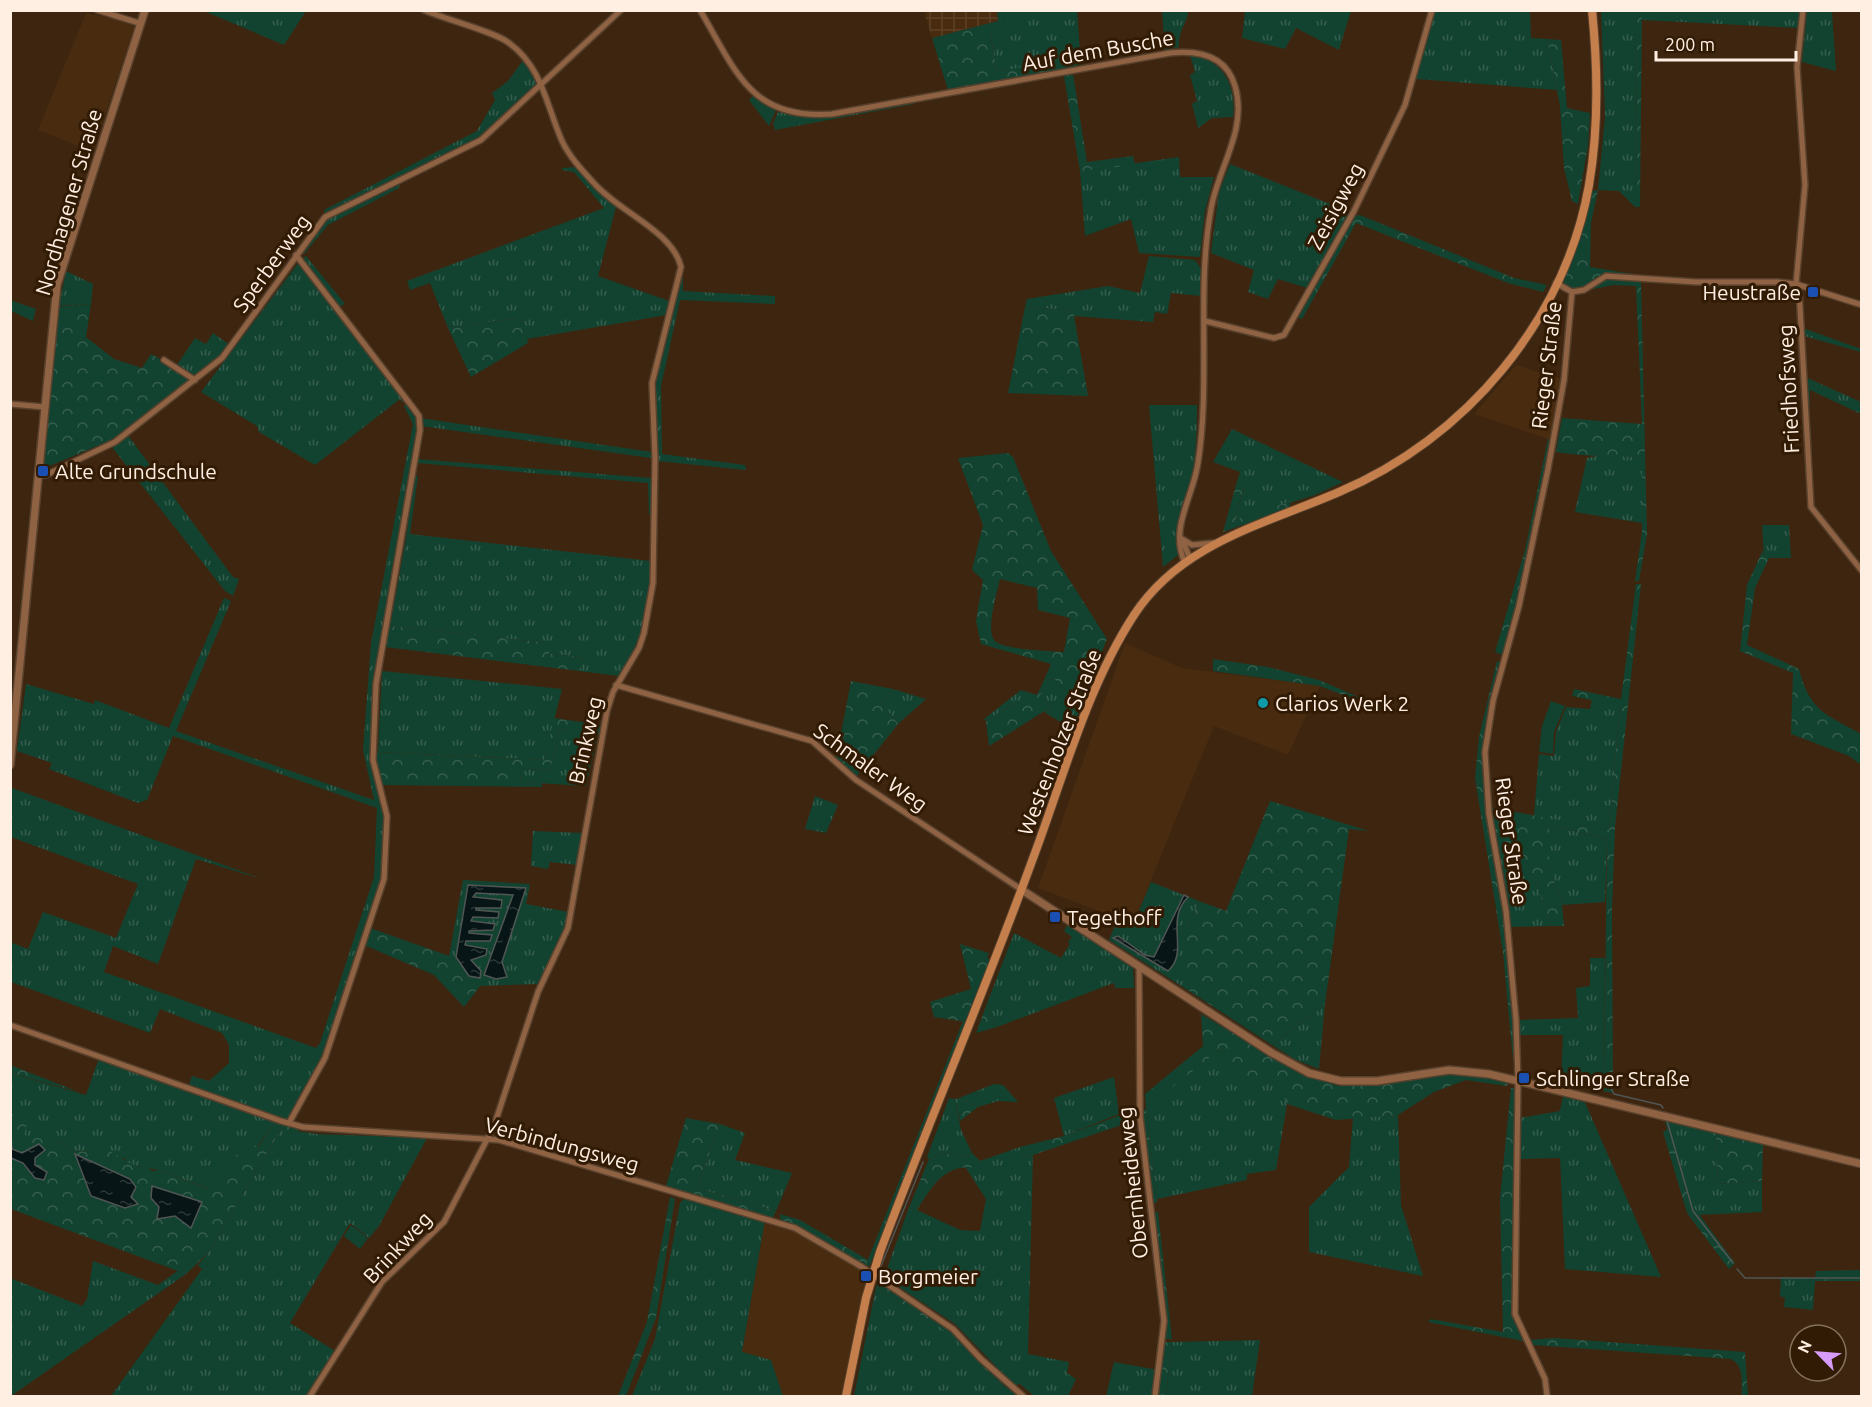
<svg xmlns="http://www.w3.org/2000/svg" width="1872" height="1407" viewBox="0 0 1872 1407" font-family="Ubuntu,sans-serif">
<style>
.built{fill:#492c0f}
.industrial{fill:url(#industrial-grid)}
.grass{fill:url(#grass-tufts);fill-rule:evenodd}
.forest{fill:url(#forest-crowns);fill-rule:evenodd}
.garden{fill:#124330}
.water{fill:url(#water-ripples);stroke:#515654;stroke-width:1.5}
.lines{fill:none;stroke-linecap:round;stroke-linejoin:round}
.stream{stroke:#515654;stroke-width:1.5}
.minor-casing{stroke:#58412d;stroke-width:8}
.tertiary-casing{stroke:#58412d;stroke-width:10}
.secondary-casing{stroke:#58412d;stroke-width:10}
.minor{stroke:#8e6243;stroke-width:5}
.tertiary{stroke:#8e6243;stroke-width:7}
.secondary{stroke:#c57f4d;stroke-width:8}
.transit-dot{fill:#1a4fb4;stroke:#321b05;stroke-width:2}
.culture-dot{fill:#0f9aa8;stroke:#321b05;stroke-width:2}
.labels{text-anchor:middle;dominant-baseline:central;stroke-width:6;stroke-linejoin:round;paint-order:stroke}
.street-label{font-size:21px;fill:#ffefe2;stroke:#321b05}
.poi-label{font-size:21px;fill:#ffefe2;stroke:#321b05;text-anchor:start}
</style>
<defs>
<pattern id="industrial-grid" width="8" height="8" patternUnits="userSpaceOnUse" patternTransform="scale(1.5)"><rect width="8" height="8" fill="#492c0f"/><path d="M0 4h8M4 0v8" fill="none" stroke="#5b4126"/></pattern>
<pattern id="grass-tufts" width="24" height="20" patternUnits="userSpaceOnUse" patternTransform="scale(1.5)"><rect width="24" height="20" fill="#124330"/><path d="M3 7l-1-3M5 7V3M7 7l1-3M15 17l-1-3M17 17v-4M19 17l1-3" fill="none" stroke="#365e4e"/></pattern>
<pattern id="forest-crowns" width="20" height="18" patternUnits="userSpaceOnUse" patternTransform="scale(1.5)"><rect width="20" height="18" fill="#124330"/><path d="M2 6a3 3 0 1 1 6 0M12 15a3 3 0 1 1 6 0" fill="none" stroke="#365e4e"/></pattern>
<pattern id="water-ripples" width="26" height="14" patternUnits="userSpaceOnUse" patternTransform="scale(1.5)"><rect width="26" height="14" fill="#071517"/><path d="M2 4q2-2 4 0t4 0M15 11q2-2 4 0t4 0" fill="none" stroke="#2c3738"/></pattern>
</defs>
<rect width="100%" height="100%" fill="#3d250f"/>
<!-- built -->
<g class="built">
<polygon points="86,13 128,22 134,27 93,152 38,130"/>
<polygon points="1516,365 1561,379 1551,440 1474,414"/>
<polygon points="1125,643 1182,668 1320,686 1288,755 1214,726 1133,924 1038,888"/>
<polygon points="765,1220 794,1229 868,1274 841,1396 783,1396 771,1360 742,1352"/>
</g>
<!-- industrial -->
<polygon class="industrial" points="924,11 997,11 998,21 932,38"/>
<!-- grass -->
<g class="grass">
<polygon points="204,11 306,11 284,45"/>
<polygon points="997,11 1077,11 1081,65 1076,65 1075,58 997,72 990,32 1007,21 998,21"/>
<path d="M1162,11H1188C1188,22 1178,30 1179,47L1165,50Z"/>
<polygon points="1245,11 1245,10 1351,11 1339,50 1296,28 1285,49 1242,38"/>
<polygon points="1435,11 1530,11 1531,38 1547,39 1557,90 1416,79"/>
<polygon points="1601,11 1636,11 1635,207 1619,191 1598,190 1605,117"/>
<polygon points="1642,11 1801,11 1800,28 1642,20"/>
<polygon points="1807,11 1832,11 1836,71 1802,62"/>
<path d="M1190,55C1223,58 1237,87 1233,117L1212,118L1198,128L1192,104L1197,101L1190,75L1195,72Z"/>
<polygon points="524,59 539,83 480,139 325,215 324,210 477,131 495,100 492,93 508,81"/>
<polygon points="753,96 776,110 769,126 749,100"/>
<path d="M913,102L914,104L775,130L773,124L778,112C823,123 868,109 913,102Z"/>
<polygon points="1179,157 1180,177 1214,177 1205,211 1200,257 1139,253 1131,219 1085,236 1080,171"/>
<polygon points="1230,164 1350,212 1307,288 1278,279 1268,299 1248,292 1254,270 1211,253 1219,192"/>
<polygon points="578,167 601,195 616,207 598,276 672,302 667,315 527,339 524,321 509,319 448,328 430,283 410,290 407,281 604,208 574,172 562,170 562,168"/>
<polygon points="400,181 399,188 328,225 304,254 301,251 325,219"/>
<polygon points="306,256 345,304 338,307 301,260"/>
<polygon points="1149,256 1195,260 1202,270 1201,296 1171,293 1167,314 1155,312 1153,322 1073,316 1073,310 1025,307 1027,299 1108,286 1140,293"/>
<polygon points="299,262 405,399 402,402 400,399 315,465 259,432 257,426 201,392"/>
<polygon points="66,271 93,284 91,304 59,306"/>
<polygon points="683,276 683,291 775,296 775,304 680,300 661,386 662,454 745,465 746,470 657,461 654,378"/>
<polygon points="10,300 36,309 33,321 11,311"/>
<polygon points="1803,328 1861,349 1861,352 1804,336"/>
<polygon points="213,333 230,345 223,355 196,376 177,365 195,338 206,344"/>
<polygon points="1805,377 1861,402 1861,414 1810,390 1809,422 1807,422"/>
<polygon points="409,402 417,417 418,429 375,683 372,769 385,816 382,878 324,1055 288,1120 284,1120 189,1085 192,1076 209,1081 229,1063 229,1045 222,1033 160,1009 150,1033 11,982 10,942 28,949 43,912 116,938 138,884 11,837 12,788 262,879 196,859 158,964 113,946 104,972 316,1048 320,1043 374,877 377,808 173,736 147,800 138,803 49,769 52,763 17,751 26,684 94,704 95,700 169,728 224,598 231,601 176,731 374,800 363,750 371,643 413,424 404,406"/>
<path d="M1149,405H1197C1197,431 1196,457 1191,483C1186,509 1172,528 1178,555L1163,567Z"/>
<polygon points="420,418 652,452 651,458 421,426"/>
<polygon points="1232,429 1343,482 1315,495 1235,520 1244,488 1236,485 1240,472 1213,462"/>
<polygon points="127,434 233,577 239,579 233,596 225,591 111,446"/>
<polygon points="1602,455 1642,457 1642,523 1575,512 1587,458"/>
<polygon points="417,459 651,478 651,513 649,515 648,483 417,463"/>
<path d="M414,476H418L410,534L651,561C652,602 642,642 619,676L579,671L582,657L549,654L548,643L390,626L406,538Z"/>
<polygon points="1762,525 1789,525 1791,558 1764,558"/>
<polygon points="382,671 562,689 544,760 378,752"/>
<polygon points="1045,678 1055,680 1080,709 1072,729 1044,712 1051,707 1041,693 1037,695 1010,706 986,721 984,719 1021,690 1037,695"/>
<polygon points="893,689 926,699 898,724 881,703"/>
<polygon points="1592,699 1620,705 1609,830 1534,816 1539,754 1554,756 1556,732 1566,707 1590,709"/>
<polygon points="560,729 598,733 586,786 520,782 522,769 550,770"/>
<polygon points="815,796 838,805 826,833 805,829"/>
<polygon points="1549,825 1607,839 1605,902 1562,905 1549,867"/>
<polygon points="533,831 582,833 577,865 550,862 548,869 531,866"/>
<polygon points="1499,858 1524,860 1536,881 1551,926 1510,927"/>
<path d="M463,880L530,884L526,904L569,912L562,938L539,984L480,986L466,978L449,956ZM468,885L525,888L496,979L484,974L513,895L476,893L472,897L502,900L500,908L476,907L475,910L499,912L498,918L473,917L471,921L493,930H469L468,933L490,941H466L465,945L471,960L456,957Z"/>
<polygon points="1151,882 1199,901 1186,929 1186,989 1109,940 1117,920 1133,925"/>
<polygon points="1068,924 1133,967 1134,988 1115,988 1114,983 997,1027 986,1006 1014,933 1061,958 1070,944 1068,942 1072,937 1064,931"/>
<polygon points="1590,958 1605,958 1604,1091 1561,1081 1563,1035 1519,1035 1519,1020 1578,1018 1576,988 1590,986"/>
<polygon points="1325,1004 1319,1069 1296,1060 1272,1045"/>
<polygon points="963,1021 967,1022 870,1265 865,1267"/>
<polygon points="1221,1048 1236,1080 1278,1081 1287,1104 1276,1170 1247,1174 1247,1180 1157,1199 1146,1108"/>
<path d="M99,1058L114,1066L115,1064L275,1122L257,1147H243L209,1189L158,1170L127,1164L125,1159L93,1152L72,1151L52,1138H23C29,1116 22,1117 10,1104V1073L86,1095Z"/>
<polygon points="1114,1077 1119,1114 1064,1136 1054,1098"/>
<polygon points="994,1084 1003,1085 1018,1102 998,1101 978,1107 959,1098"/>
<polygon points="1563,1096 1584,1100 1661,1277 1565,1269 1560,1158 1519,1159 1519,1118 1560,1111"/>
<polygon points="949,1098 955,1099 961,1130 972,1153 959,1158 944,1153 929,1159 927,1157"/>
<polygon points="1398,1115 1401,1205 1423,1276 1309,1252 1309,1207 1349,1167 1353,1117"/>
<polygon points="1664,1118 1716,1130 1718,1184 1762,1181 1762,1212 1698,1215 1690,1202"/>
<polygon points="720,1124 745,1133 735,1160 792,1173 776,1211 697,1188"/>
<polygon points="281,1129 318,1134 427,1138 379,1226 369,1238 350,1223 290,1323 335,1351 307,1396 111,1396 202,1269 198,1265 208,1253"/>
<polygon points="1020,1147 1024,1156 1033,1155 1028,1354 1069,1362 1067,1373 1076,1379 1068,1396 1034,1396 1020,1384 1014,1385 955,1324 884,1277 908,1210 917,1210 960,1230 980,1231 986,1199 964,1165 980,1167 980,1161"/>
<polygon points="685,1198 765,1220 742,1352 771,1360 783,1396 632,1396 655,1339 680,1203"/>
<polygon points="93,1261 158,1285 179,1270 186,1274 11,1396 10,1278 82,1306 87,1299"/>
<polygon points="1861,1270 1861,1281 1815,1281 1813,1310 1784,1307 1785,1298 1780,1296 1781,1277 1815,1278 1816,1271"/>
<polygon points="876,1287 951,1334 994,1378 1018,1396 854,1396"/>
<polygon points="1260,1340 1252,1396 1166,1396 1172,1342"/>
<polygon points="1114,1362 1158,1370 1153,1396 1106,1396"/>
</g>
<!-- forest -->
<g class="forest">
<polygon points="1642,10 1640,207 1635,207 1636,11"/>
<polygon points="998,21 1007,21 1011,27 1004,33 998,29 990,33 997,72 1075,57 1076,67 948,90 932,38"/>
<polygon points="1547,39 1561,40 1567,108 1590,113 1588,145 1578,204 1572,201 1564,168 1560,106"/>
<polygon points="1073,74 1087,162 1133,156 1135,165 1080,171 1064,76"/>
<path d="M1598,190L1591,223L1590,267L1633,274L1635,279L1641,282L1647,534L1639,581H1635L1642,532V457C1612,456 1585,457 1556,452L1562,418L1642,424L1636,286L1613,285L1574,293L1571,288L1561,283L1579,237L1592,191Z"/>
<polygon points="1360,215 1514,278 1547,285 1543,292 1508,283 1356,223 1302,319 1295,317 1354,216"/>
<polygon points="91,304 86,337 114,359 142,368 151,354 176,367 192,381 114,439 42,469 57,307"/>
<polygon points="1025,307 1073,310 1088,396 1008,393"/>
<polygon points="509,319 524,321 528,343 471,377 448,328"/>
<path d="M1548,439L1551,440C1538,512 1523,584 1502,655L1495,652L1525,550Z"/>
<path d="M1008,453L1013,457L1051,551L1107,639L1080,709L1055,680L1045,678L1051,664L981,644L976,621L983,580L972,570L983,525L958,458ZM1000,579L1037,588L1038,610L1070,618L1064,652C1051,651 1001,650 994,640C986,629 997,592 1000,579Z"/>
<polygon points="1236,485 1244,487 1235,520 1291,501 1289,508 1223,532"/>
<path d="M1763,550L1764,558H1769L1755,588L1747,645L1799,669C1810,712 1826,714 1861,734V765L1849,756L1791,734L1793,673L1740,651L1747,585Z"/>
<polygon points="1636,584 1641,584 1615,827 1612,910 1613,1093 1604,1091 1607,839 1549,825 1549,867 1562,905 1564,926 1551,926 1536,881 1524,861 1499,858 1490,807 1609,830 1620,706 1572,696 1574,689 1621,699"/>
<polygon points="389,626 549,643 549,654 582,657 579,671 385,647"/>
<polygon points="1213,659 1268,667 1319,680 1384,708 1384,711 1320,686 1213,671"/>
<path d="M1497,661L1501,662C1490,698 1482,735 1482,772L1504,912L1515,1021L1513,1060L1503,952L1475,778L1479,737Z"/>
<polygon points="851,681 893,689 881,703 898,724 856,777 836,760"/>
<polygon points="1041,693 1051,707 989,746 986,721 1010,706"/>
<polygon points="554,718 602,725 600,734 560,729 550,770 522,769 520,782 542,783 542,787 380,785 375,752 544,760"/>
<polygon points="1270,801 1369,831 1349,829 1325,1004 1272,1045 1186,989 1186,929 1199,901 1226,911"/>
<polygon points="370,928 452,957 466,978 481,985 464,1007 434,975 364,945"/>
<polygon points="960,944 989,953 987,958 992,960 967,1022 934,1017 930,1002 971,989"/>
<polygon points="986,1006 997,1027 976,1033"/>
<polygon points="1201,1014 1291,1068 1339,1086 1377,1085 1449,1073 1509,1081 1507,1086 1466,1080 1434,1092 1398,1115 1336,1120 1287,1104 1277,1081 1236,1081 1221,1048 1146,1109 1157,1199 1157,1203 1153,1203 1143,1115 1143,1111 1146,1108 1145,1094 1203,1046"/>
<polygon points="10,1065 79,1092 11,1073"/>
<polygon points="1511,1088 1515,1088 1512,1315 1523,1341 1428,1322 1431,1319 1503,1332 1500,1198"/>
<polygon points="959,1098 978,1107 960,1121 955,1099"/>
<path d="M10,1105L38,1122L34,1128L26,1126L24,1138H52L72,1151L93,1152L99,1146C115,1152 125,1163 140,1167L145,1164L152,1171L158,1170L208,1189L243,1147H258L275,1122L300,1129L297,1132L281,1129L208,1253L186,1274L11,1209V1158L23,1163L35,1178V1158L12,1149ZM202,1202L158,1219L159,1207Z"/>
<polygon points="1137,1109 1136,1120 1033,1155 1024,1156 1020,1147 1064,1136"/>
<polygon points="686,1118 720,1124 697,1188 776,1211 772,1219 666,1186"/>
<polygon points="1668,1129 1690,1202 1735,1263 1729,1269 1687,1213 1663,1132"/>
<polygon points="1716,1130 1763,1142 1762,1181 1718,1184"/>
<path d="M944,1153L959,1158L972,1153L980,1161V1168C945,1163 934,1183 917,1210H908L929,1159Z"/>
<polygon points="670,1197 675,1199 656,1318 626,1396 618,1396 647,1322"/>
<polygon points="1158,1212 1172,1339 1166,1339 1154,1213"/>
<polygon points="780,1214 800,1220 868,1260 865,1267 781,1222"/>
<polygon points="878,1282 952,1330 1021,1396 994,1378 950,1334 876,1287"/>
<path d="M1554,1338L1745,1352L1748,1396H1742C1741,1383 1745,1366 1731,1359L1533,1345L1529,1340Z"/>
<polygon points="1165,1342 1172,1342 1166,1396 1158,1396"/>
</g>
<!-- garden -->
<g class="garden">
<polygon points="1551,701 1565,706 1554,732 1553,754 1539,752 1542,726"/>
<polygon points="351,1225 368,1238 360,1249 344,1236"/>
</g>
<!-- water -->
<g class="water">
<polygon points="468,885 526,888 502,962 507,977 496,979 484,975 513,895 476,893 473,897 502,900 501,908 476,908 476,910 499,912 498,918 473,917 471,921 495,924 493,930 469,931 469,933 492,935 490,941 466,941 465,945 487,949 486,955 471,960 481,971 480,978 469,976 456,957"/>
<path d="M1184,895L1188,897C1164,921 1190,951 1168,971L1113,938L1118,936L1145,955L1154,957Z"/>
<polygon points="11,1141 12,1149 22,1153 39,1144 45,1150 35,1158 35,1165 47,1172 44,1180 35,1178 23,1163 11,1158"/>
<polygon points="75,1154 130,1179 136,1187 131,1197 138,1204 125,1208 91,1196"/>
<polygon points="152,1186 202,1202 191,1228 175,1216 157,1219 159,1207 151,1198"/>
</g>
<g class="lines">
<!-- stream -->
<g class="stream">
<polyline points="1608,1083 1614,1094 1661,1105 1663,1108"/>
<polyline points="1667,1121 1693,1211 1733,1263"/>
<polyline points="881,1266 923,1162"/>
<polyline points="1737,1269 1745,1278 1862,1278"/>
</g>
<defs>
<g id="minor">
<polyline points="97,10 139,23"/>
<path d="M700,10C736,71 750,120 832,114L1170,53C1198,50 1226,55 1235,86C1248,130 1218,167 1211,209C1196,291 1211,380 1198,463C1193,498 1169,528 1185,563"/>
<polyline points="1803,10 1797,67 1805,185 1796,284 1799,289 1811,507 1862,571"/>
<polyline points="1556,283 1572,292"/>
<polyline points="1572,292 1584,290 1606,276 1696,282 1778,282 1796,284 1862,305"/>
<polyline points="1205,321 1274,338 1284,335 1354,211 1405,105 1432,10"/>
<polyline points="164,360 195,380"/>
<polyline points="10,404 45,407"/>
<polyline points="39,475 46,475 115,442 222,358 325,217 481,140 621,10"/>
<polyline points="1182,539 1192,545 1213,543"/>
<polyline points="1183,541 1190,559"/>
<polyline points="616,685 812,741 856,780 1022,890"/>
<polyline points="1139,966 1140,1116 1164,1321 1155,1396"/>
<polyline points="10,1025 281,1121 303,1127 499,1140 795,1228 862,1267 953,1329 981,1359 1023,1396"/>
<polyline points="289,1123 325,1058 384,879 387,816 373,760 376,684 420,430 419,416 414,409 296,255"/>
<path d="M310,1396L382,1282L444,1222L494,1126L538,992L568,928L607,711L613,692L639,648L644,633L653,583L655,458L652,383L681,267C673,231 618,212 592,181C581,169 569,156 562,141C546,105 543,68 509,43C496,32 444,19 424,10"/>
<polyline points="1547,1396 1545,1379 1515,1314 1518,1081 1516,1020 1506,911 1489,814 1485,752 1493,701 1519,606 1548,469 1564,380 1572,292"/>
</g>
<g id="tertiary">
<polyline points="10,765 57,285 145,10"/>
<polyline points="1022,890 1272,1053 1309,1073 1341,1081 1377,1081 1449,1070 1489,1074 1862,1164"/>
</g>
<path id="secondary" d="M846,1396L866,1298L880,1252C929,1121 984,993 1032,861C1063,779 1086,689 1134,615C1181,543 1265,524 1339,492C1465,439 1565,321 1589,185C1599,127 1598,69 1592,10"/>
</defs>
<!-- minor casing -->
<use href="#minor" class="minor-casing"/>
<!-- tertiary casing -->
<use href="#tertiary" class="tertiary-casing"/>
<!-- secondary casing -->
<use href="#secondary" class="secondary-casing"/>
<!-- minor -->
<use href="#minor" class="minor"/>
<!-- tertiary -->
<use href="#tertiary" class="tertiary"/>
<!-- secondary -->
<use href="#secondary" class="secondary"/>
</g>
<!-- markers -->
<g class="transit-dot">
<rect x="1807" y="286" width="12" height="12" rx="3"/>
<rect x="37" y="465" width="12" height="12" rx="3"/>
<rect x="1049" y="911" width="12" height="12" rx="3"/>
<rect x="1518" y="1072" width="12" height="12" rx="3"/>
<rect x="860" y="1270" width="12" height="12" rx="3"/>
</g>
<circle class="culture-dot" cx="1263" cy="703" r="6"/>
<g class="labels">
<!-- street labels -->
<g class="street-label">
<text transform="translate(1098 50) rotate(-10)">Auf dem Busche</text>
<text transform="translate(68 202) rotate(-74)">Nordhagener Straße</text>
<text transform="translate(1335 206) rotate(-62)">Zeisigweg</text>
<text transform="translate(271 263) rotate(-54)">Sperberweg</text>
<text transform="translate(1546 365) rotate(-83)">Rieger Straße</text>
<text transform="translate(1788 389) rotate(-93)">Friedhofsweg</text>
<text transform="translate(585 740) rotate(-77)">Brinkweg</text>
<text transform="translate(1059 742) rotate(-69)">Westenholzer Straße</text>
<text transform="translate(871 767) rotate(36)">Schmaler Weg</text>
<text transform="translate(1512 841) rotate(82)">Rieger Straße</text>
<text transform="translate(562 1144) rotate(15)">Verbindungsweg</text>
<text transform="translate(1132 1183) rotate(-96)">Obernheideweg</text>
<text transform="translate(397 1247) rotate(-47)">Brinkweg</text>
</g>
<!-- poi labels -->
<g class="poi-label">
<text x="1801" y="292" text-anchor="end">Heustraße</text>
<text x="55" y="471">Alte Grundschule</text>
<text x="1275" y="703">Clarios Werk 2</text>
<text x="1067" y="917">Tegethoff</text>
<text x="1536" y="1078">Schlinger Straße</text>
<text x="878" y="1276">Borgmeier</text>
</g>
</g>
<!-- border -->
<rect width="1872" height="1407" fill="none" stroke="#ffefe2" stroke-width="24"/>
<!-- north arrow -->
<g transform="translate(1818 1353) rotate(295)"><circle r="28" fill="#321b05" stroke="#84705d" stroke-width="1.5"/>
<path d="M0-4.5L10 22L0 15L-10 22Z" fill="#d79bf9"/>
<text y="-9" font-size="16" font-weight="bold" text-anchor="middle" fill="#ffefe2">N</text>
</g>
<!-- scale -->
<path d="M1656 51v9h140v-9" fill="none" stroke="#ffefe2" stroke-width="3"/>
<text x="1665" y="51" font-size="18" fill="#ffefe2" stroke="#321b05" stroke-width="4.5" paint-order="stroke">200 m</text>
</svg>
